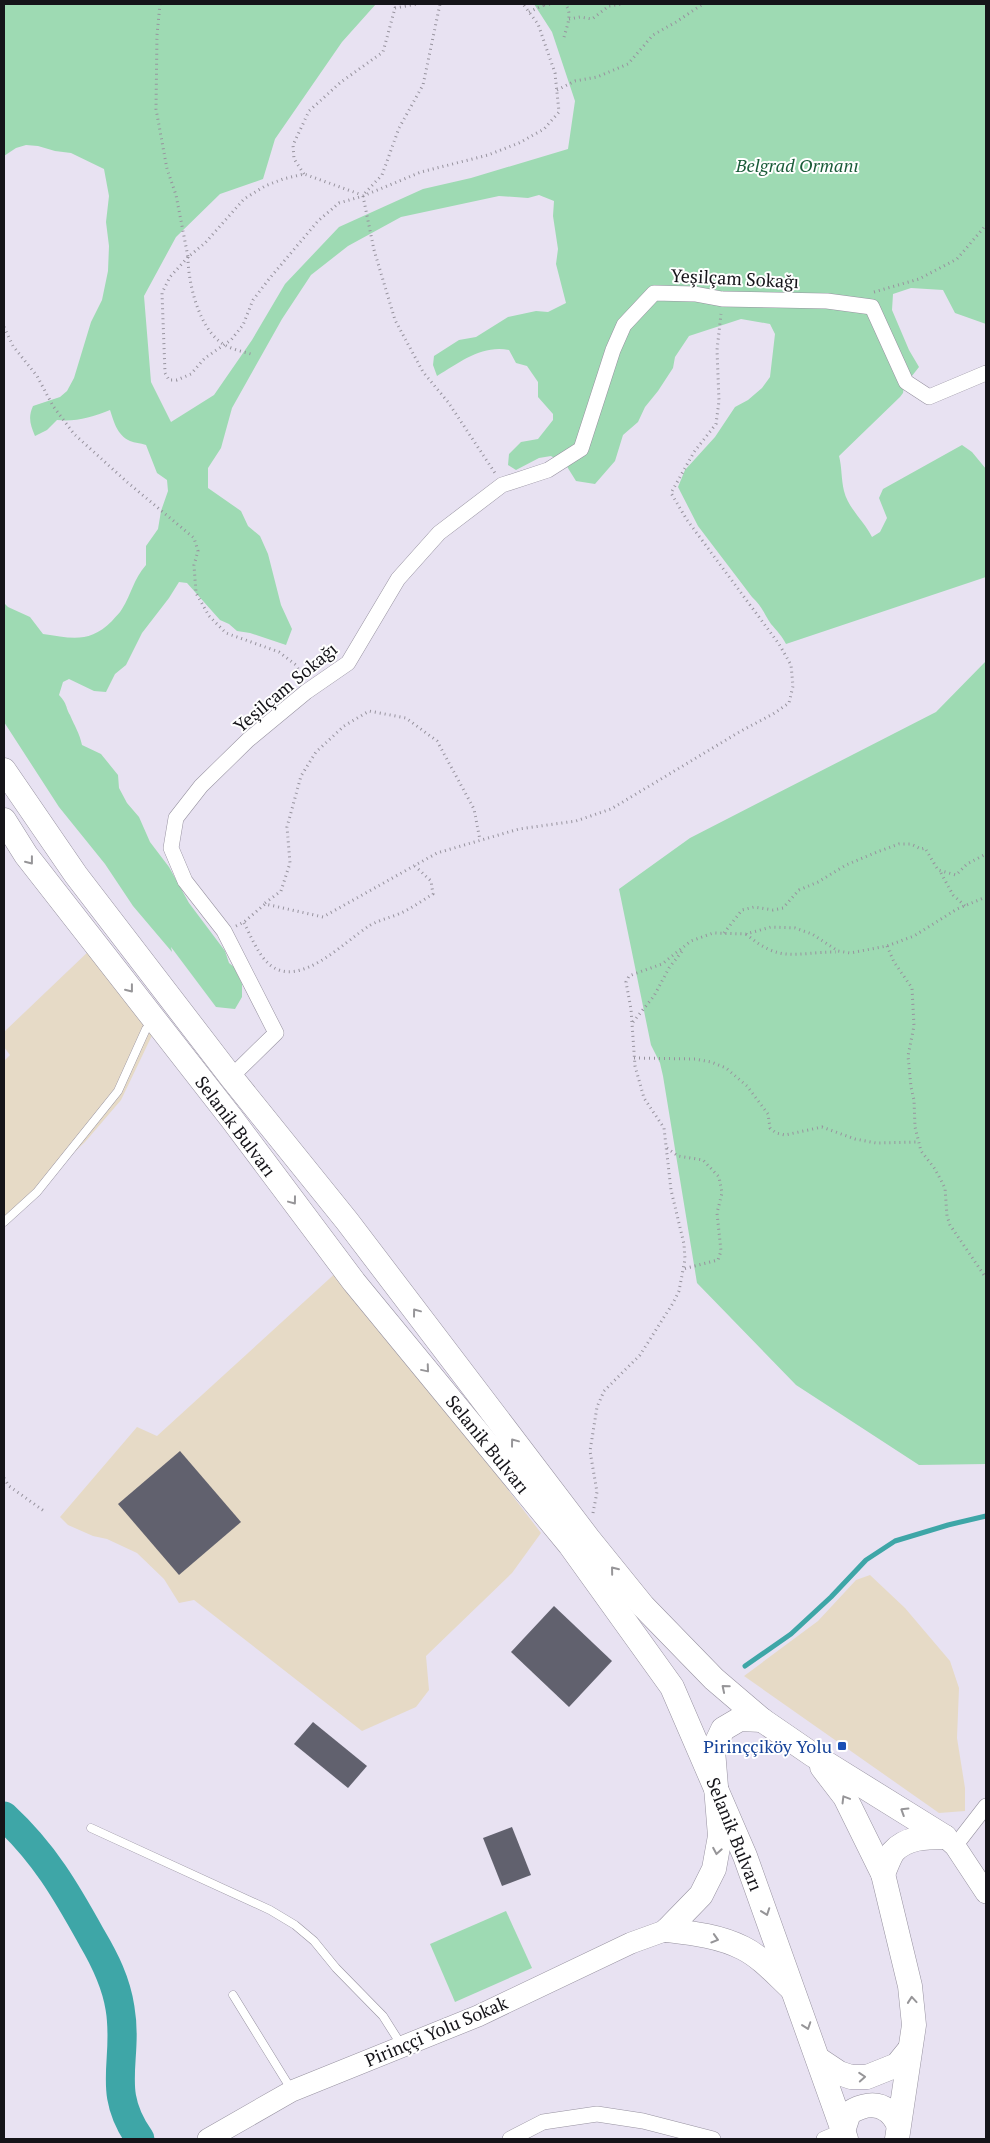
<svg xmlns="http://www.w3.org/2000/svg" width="990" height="2143" viewBox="0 0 990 2143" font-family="'PT Serif',serif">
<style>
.industrial{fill:#e6dac6}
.green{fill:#9edab3}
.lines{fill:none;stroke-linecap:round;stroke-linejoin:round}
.stream{stroke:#3ea6a7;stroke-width:5}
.river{stroke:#3ea6a7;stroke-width:29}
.building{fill:#61616e}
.service-casing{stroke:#9792a0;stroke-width:9}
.minor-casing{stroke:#9792a0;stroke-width:16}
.secondary-casing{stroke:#9792a0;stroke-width:22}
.primary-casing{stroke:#9792a0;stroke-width:25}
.path{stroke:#97939e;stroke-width:3;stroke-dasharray:1 4;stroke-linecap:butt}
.service{stroke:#fff;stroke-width:8}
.minor{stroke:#fff;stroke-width:15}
.secondary{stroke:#fff;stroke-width:21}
.primary{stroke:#fff;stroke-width:24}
.oneway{stroke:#969598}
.transit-dot{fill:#1a4fb4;stroke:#fff;stroke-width:2}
.labels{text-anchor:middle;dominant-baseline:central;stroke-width:4;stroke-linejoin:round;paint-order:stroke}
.park-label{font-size:18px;font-style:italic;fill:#195b38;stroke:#fff}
.street-label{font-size:18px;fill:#151419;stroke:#fff}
.transit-label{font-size:18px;fill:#164399;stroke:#fff;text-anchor:end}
</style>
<rect width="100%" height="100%" fill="#e8e2f2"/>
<!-- industrial -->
<g class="industrial">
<polygon points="91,949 156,1027 121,1100 85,1142 4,1220 4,1061 10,1055 4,1047 4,1032"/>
<polygon points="340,1269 541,1533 512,1573 426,1656 429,1690 416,1707 362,1731 194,1600 179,1603 164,1579 137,1553 107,1539 93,1536 68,1525 60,1517 137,1427 157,1436"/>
<polygon points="870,1575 905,1608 950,1661 959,1688 957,1738 965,1788 965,1811 939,1813 744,1676 818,1621 856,1580"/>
</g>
<!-- green -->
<g class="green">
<path d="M4,4H376L342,42L275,139L263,179L220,194L176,237L144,296L151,382L171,422L214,395L252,340L285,284L339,227L423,189L471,178L568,149L575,101L552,32L534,4H986V324L955,313L943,290L911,288L893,294L892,310L909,350L919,367L904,386L903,393L900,397L839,456C842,467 841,479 844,491C848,508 864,521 872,537L880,532L887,518L879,498L883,489L962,445L972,452L986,469V577L786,644C782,636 777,631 771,624C764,614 762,606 752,597L698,526L678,487L685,470L715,437L735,407L748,400L762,388L770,377L775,334L770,324L741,319L689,336L675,357L673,368L658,391L645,407L638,422L623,435L615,461L595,484L576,481L566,465L551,456L539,458L516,470L508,465L509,454L521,442L538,439L553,420V414L538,397V382L527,366L516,363L509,350C481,345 461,362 437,376L433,365L434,356L459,340L476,337L508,317L536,311L548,312L566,303L556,264L558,249L553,216L554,201L539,195L528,198L499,196L401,217L348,246L311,275L282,319L232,408L221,448L208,468V488L241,511L248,526L260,536L268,554L281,605L292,629L286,645L250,633L237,631L229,624L220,620L187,583L179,582L169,598L142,633L126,665L115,674L106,692L94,691L69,679L63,682L59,695C68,705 65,706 70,715C75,727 79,732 82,745L101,754L118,775L119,788L127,803L139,817L150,842L169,867L189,903L225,951L229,963L234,967L242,984V997L235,1009L216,1007L171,947L172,952L133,906L105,864L59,807L4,722V603L8,607L30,617L43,634C71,638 89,644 112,621C115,617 120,613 122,609C132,593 133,580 146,565V546L158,529L161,511L168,491L167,480L157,473L146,445C140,443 135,443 130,441C117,435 114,422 110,410C92,417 76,422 57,420L47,430L35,436C30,424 28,417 33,406L60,397L67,391L74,378L91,322L102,300L108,271L109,246L106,222L109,196L104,169L71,153L55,151L38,146L26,145L16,148L4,156Z"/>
<polygon points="986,661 986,1464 919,1465 796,1385 697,1283 663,1076 660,1063 651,1045 619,889 690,838 936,712"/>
<polygon points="506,1911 532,1968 455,2002 430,1944"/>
</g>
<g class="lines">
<!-- stream -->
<polyline class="stream" points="745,1666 791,1634 831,1597 866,1560 895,1541 948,1525 986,1516"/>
<!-- river -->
<path class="river" d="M4,1816C44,1853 66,1891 92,1938C105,1960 116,1982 120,2008C129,2061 105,2090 140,2139"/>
</g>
<!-- building -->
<g class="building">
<polygon points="180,1451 241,1522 179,1575 118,1504"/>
<polygon points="554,1606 612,1661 569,1707 511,1652"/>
<polygon points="313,1722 367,1766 348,1788 294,1744"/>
<polygon points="512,1827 531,1875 502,1886 483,1838"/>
</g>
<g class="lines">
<defs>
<g id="service">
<polyline points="4,1222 37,1192 118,1091 146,1029 154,1022"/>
<polyline points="91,1828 270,1910 295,1925 314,1941 336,1968 383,2016 402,2046"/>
<polyline points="233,1995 291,2089"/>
</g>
<g id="minor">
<polyline points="231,1077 276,1033 224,931 185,881 171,848 176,818 201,786 248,740 306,692 348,663 398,579 439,533 502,485 548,470 581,449 613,350 624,325 654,293 695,294 722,299 827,301 872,307 906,382 929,397 986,373"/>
<polyline points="955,1846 986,1806"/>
<polyline points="510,2139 543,2122 597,2114 643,2121 713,2139"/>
<polyline points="824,2139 843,2131"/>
</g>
<g id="secondary">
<polyline points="945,1837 955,1846 986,1893"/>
<polyline points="208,2139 292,2091 478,2016 631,1943 667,1930"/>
</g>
<g id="primary">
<polyline points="4,770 76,875 231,1077 347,1221 588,1538 643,1606 714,1679 762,1720 813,1755 945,1837"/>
<polyline points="4,820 26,855 232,1119 354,1282 570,1545 672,1687 745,1856 846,2139"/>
<polyline points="822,1767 845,1797 883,1874 910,1986 914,2025 897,2139"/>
<path d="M883,1874C886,1867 889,1858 893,1852C906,1837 927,1837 945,1837"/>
<polyline points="667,1930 701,1895 714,1869 720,1836 713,1750 723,1729 740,1719 762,1720"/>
<path d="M667,1930C692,1933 720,1936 743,1948C761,1957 776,1974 791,1988"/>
<polyline points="818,2059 839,2073 851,2077 867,2077 897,2065 910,2049"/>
<path d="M843,2131L849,2113C860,2106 876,2101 888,2111C892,2114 896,2120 898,2124"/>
</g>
</defs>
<!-- service casing -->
<use href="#service" class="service-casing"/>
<!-- minor casing -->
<use href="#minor" class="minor-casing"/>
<!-- secondary casing -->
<use href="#secondary" class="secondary-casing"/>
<!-- primary casing -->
<use href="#primary" class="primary-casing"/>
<!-- path -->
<g class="path">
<polyline points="160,4 157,35 156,109 167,169 176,195 188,257 205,243 244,199 265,186 283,179 304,174 362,195"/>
<polyline points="544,5 551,4"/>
<polyline points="529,12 546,4"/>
<polyline points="569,19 580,17 592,19 609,6 623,4"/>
<path d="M564,37C567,26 573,13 565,4"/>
<polyline points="557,90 575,81 597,77 628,64 653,35 676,22 703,4"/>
<polyline points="304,174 294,159 293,145 309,111 341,82 383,52 395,8 417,4"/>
<polyline points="365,193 382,175 399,128 423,85 440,4"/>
<polyline points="363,196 374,250 395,320 423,372 448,402 495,473"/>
<polyline points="188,257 170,277 162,293 165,373 169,380 177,380 191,374 205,358 231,340 243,325 253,300 269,279 318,221 339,203 363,196 421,172 488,155 519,143 544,129 559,112 555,73 538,24 523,4"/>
<path d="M188,257C188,282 198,324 219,341C227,348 240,351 251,354"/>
<polyline points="874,292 919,279 957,259 986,225"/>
<polyline points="4,327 13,346 37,376 53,406 74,434 127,482 194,538 198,551 194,565 196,593 209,616 226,633 279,652 296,665 303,678"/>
<polyline points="941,873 953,895 965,906"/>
<polyline points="265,903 281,891 290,863 287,827 301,776 316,752 344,726 369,711 406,718 437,741 474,809 480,840"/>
<path d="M244,923C251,936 258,955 270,965C300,989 344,942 369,926C378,920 390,918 401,913C412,908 423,900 433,894L431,881L415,866"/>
<polyline points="236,926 244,922 265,904 323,917 437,853 519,829 576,821 611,809 741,731 773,714 789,703 793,686 791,665 779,644 687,520 671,493 694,452 716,424 719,401 717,350 721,314"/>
<polyline points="724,933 742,910 754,907 773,910 783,908 799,890 818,882 846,865 877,852 899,844 911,844 921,849 925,848 938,870 956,875 967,864 986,854"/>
<path d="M746,934C781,964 795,952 836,952"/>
<polyline points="887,946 894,962 912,988 914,1026 908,1056 911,1087 914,1100 915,1127 921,1151 935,1169 945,1188 947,1216 950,1225 986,1278"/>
<polyline points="633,1022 654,996 669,968 683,950"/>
<polyline points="634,1058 695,1059 711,1062 726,1068 747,1086 768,1114 770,1128 776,1133 785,1135 822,1127 855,1139 876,1143 917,1142"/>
<polyline points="667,1148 678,1156 703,1160 719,1177 722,1193 717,1213 721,1251 718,1260 683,1269"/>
<polyline points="4,1478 9,1486 44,1511"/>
<polyline points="593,1513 597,1492 590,1451 597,1407 604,1391 640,1355 673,1303 679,1291 685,1259 684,1244 671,1190 664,1128 644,1098 635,1066 631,1009 626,982 629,976 634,974 662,964 691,941 713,933 746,934 771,927 795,928 812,934 838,951 850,953 887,946 914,936 957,909 986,897"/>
</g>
<!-- service -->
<use href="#service" class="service"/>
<!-- minor -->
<use href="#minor" class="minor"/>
<!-- secondary -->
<use href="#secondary" class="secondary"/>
<!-- primary -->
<use href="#primary" class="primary"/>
</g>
<!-- one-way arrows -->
<defs><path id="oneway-chevron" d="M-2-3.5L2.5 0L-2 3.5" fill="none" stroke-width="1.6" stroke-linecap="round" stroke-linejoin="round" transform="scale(1.25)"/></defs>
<g class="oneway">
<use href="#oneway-chevron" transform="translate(30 861) rotate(52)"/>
<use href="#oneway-chevron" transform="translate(130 989) rotate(52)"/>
<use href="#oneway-chevron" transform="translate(293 1201) rotate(53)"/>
<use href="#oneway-chevron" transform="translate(416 1312) rotate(-127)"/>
<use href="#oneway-chevron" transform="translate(426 1369) rotate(50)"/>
<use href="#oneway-chevron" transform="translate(514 1442) rotate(-127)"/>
<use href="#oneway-chevron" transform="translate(614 1570) rotate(-129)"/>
<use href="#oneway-chevron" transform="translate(725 1688) rotate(-140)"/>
<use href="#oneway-chevron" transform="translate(845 1799) rotate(-121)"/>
<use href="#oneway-chevron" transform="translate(904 1811) rotate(-148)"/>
<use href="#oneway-chevron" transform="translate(717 1851) rotate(100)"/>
<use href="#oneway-chevron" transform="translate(766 1912) rotate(70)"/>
<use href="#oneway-chevron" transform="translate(715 1939) rotate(17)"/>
<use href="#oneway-chevron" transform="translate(912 2000) rotate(-95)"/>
<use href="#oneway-chevron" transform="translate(807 2026) rotate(71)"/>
<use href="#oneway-chevron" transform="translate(862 2077) rotate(-4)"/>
</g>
<!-- markers -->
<rect class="transit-dot" x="837" y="1741" width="10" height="10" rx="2.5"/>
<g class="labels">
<!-- park labels -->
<g class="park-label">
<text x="797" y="165">Belgrad Ormanı</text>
</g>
<!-- street labels -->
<g class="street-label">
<text transform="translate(735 278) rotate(3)">Yeşilçam Sokağı</text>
<text transform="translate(285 687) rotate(-40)">Yeşilçam Sokağı</text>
<text transform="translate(236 1126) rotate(53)">Selanik Bulvarı</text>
<text transform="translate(488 1444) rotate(51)">Selanik Bulvarı</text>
<text transform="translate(735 1834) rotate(68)">Selanik Bulvarı</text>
<text transform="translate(436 2031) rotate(-23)">Pirinççi Yolu Sokak</text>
</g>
<!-- transit labels -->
<g class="transit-label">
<text x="832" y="1746">Pirinççiköy Yolu</text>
</g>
</g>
<!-- border -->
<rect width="990" height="2143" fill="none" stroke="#151419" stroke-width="10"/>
</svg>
